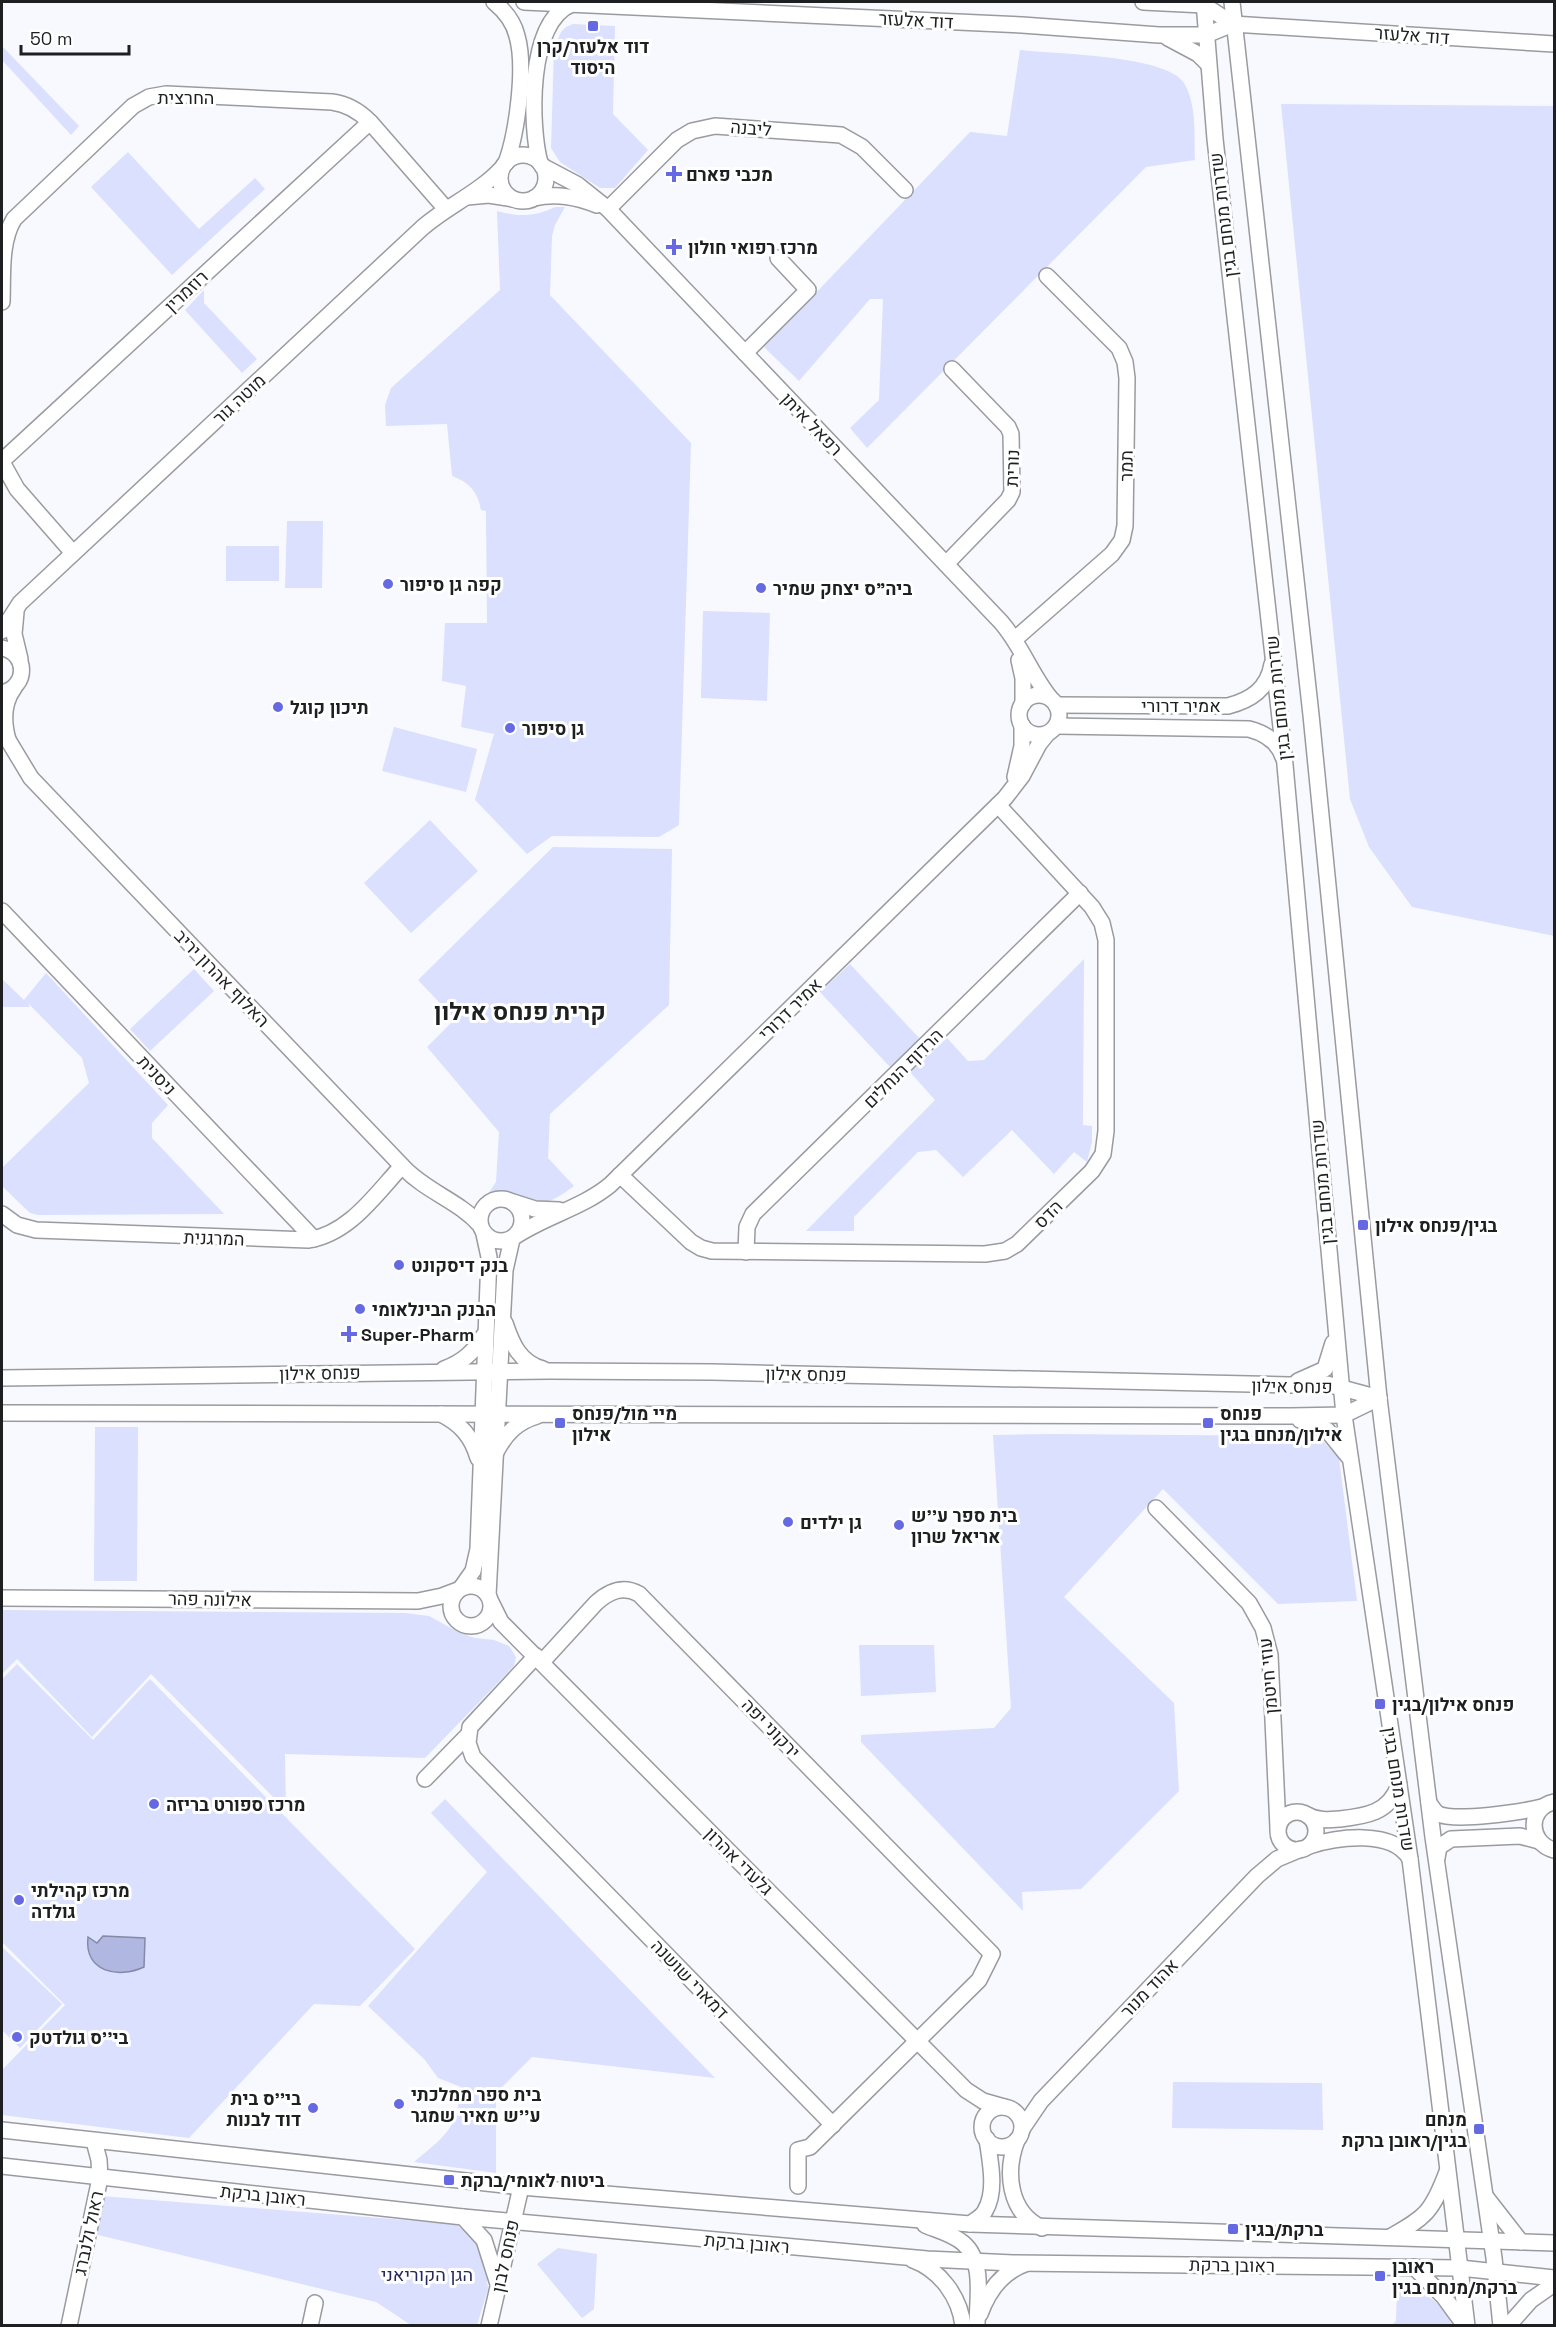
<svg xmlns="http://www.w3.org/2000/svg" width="1556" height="2327" viewBox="0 0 1556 2327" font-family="'Space Grotesk',Heebo,sans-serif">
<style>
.green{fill:#dae0fd}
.water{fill:#b0b7e0;stroke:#8489a6;stroke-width:1.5}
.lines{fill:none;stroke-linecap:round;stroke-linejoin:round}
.minor-casing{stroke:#9a9b9f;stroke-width:18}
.minor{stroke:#fff;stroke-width:15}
.poi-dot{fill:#6569e2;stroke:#fff;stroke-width:2}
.labels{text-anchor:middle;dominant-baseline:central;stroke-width:6;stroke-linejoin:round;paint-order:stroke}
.street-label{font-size:18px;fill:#1e1f20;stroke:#fff}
.poi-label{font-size:18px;font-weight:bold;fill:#1e1f20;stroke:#fff;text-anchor:start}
.park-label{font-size:18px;fill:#25285a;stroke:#fff}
.district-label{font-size:24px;font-weight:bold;fill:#1e1f20;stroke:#fff}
</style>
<rect width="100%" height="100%" fill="#f8f9fe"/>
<!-- green -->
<g class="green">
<polygon points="573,24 615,26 613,114 648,150 615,188 600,188 560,162 551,148 554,49 561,32 566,27"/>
<polygon points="2,46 79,126 71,135 2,60"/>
<path d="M1020,50C1053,54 1167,55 1184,83C1197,105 1194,135 1195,160L1146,167L867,448L850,428L879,400L883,299H870L799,381L764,347L970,132L1007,136Z"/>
<polygon points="1281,104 1554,106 1554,936 1412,907 1369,847 1350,799"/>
<polygon points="128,152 199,229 255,178 265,189 172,275 91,187"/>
<path d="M555,207H565L555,225L552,236L550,295L691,443L679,825L659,837L552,836L527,854L475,800L494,734L461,727L466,686L442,681L445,623H487L486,511L481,510C478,492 469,482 452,476L447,424L386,426L385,405L391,388L500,290L497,211C519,217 534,217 555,207Z"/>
<polygon points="204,290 204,303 257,359 242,373 185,310"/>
<polygon points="287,521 323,521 322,588 285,588"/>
<rect x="226" y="546" width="53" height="35"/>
<polygon points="703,611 770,613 767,701 701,698"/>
<polygon points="394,727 477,749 466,792 382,771"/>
<polygon points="430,820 478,871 411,933 364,883"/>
<path d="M553,847L672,849L669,1005L550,1114L548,1158L574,1186C567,1191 558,1198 549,1201C532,1208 511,1189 488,1194L496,1182L499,1132L427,1047L455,1019L418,980Z"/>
<polygon points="1084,959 1083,1125 1092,1126 1092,1142 1087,1162 1074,1152 1054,1174 1012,1130 963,1177 936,1150 918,1152 854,1217 854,1231 806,1231 935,1100 910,1072 947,1038 968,1061 984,1060"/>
<polygon points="850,964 920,1039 890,1067 820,992"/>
<polygon points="194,969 214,991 150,1051 130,1029"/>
<polygon points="46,973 168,1105 152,1123 152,1138 224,1214 38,1215 30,1213 2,1186 2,1168 89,1083 82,1058 28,1003 30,1007 2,1007 2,979 24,1000"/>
<polygon points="95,1427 138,1427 137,1581 94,1581"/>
<polygon points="1054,1434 1301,1436 1324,1442 1339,1458 1357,1601 1278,1604 1163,1489 1064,1597 1174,1703 1179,1791 1081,1889 1022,1892 1023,1911 861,1742 861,1735 994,1728 1011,1708 993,1435"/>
<polygon points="2,1610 405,1613 429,1616 460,1633 475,1638 494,1640 509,1646 516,1657 514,1666 425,1758 285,1754 286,1810 151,1674 92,1737 17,1659 2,1674"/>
<polygon points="859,1645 934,1645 936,1692 861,1696"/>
<polygon points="17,1664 93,1740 150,1679 415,1949 360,2006 314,2004 189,2138 2,2115 2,2070 65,2005 2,1942 2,1679"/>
<path d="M445,1799L715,2078L532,2057L496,2093V2173L414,2162C445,2136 457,2130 461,2087L438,2078L425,2060L368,2006L487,1872L431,1813Z"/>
<polygon points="2,1947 62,2004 20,2048 2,2030"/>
<polygon points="1173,2082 1322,2083 1323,2130 1172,2128"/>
<polygon points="101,2196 455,2224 471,2235 482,2248 486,2268 488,2289 477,2325 411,2325 376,2302 94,2234"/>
<polygon points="558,2248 597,2254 594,2309 582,2318 537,2264"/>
<path d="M1397,2287C1423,2291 1442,2300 1452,2325H1392L1396,2321Z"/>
</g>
<!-- water -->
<path class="water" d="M103,1936L145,1938L144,1967C118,1979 84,1972 88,1937L97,1943Z"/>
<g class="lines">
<defs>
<g id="minor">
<path d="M494,2C505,11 514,23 517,36C526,67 517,133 506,163"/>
<polyline points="524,2 1022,25 1159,35 1206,35 1233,24 1554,44"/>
<polyline points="1143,2 1204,5 1233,24"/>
<polyline points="1204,2 1215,139 1284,754 1344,1415 1410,1859 1467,2326"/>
<polyline points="1232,2 1311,715 1379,1398 1433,1837 1494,2258 1501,2326"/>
<polyline points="1168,38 1198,54 1208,64"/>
<circle cx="523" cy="178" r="23"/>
<path d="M540,163C530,126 527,21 572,4"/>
<path d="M542,166L578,185L608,209L1001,622C1022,646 1031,675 1051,699"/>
<polyline points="467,197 489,195 513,199"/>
<path d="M534,198C557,193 576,197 597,205"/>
<polyline points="608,209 677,140 692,131 715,126 841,135 862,147 905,190"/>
<path d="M2,302C3,275 0,242 14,219L133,106L149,97L166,94L332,102C348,104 359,111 370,122L446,209"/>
<polyline points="745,353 808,290 778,258"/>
<polyline points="2,461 370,122"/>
<polyline points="2,462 17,489 73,553"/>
<polyline points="946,564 1008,500 1012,492 1011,434 1008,427 952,369"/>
<polyline points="16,612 14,634 20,659"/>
<path d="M2,631L20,603L422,228C447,206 479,193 502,168"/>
<polyline points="1015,639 1112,554 1122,540 1125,526 1127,378 1125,362 1119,348 1047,276"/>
<path d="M2,648C28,653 28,687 2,693"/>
<polyline points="1019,660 1023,678 1023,704"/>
<circle cx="1039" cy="715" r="20"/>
<path d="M1056,705L1228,706C1251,700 1268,689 1272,664"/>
<path d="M1056,726L1249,729C1264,733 1278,741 1283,757"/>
<path d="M2,730L31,778L404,1168C427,1192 459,1201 480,1225"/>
<path d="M8,740C3,722 2,704 14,688"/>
<polyline points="1015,777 1022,746 1022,725"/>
<polyline points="2,911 314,1239"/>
<polyline points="620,1175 691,1242 701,1248 712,1251 985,1254 1005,1251 1017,1244 1092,1171 1103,1154 1106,1131 1106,940 1102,923 1092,907 998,805"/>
<circle cx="501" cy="1220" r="21"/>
<polyline points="513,1202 535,1209 559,1210"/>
<path d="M2,1214L17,1225L36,1230L308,1240C349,1234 375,1195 402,1166"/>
<path d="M514,1237C545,1216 582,1208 610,1185L1005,798L1022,776L1039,744L1047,734"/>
<polyline points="746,1252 747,1227 753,1214 1080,893"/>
<path d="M505,1323C512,1344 520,1363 543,1369"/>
<path d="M444,1369C463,1362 474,1352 484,1335"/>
<polyline points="2,1378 549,1371 712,1372 1289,1385 1327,1384 1379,1398"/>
<polyline points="1298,1381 1325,1369 1333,1343"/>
<polyline points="2,1413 1291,1416 1344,1415 1379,1398"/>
<path d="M441,1414C461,1424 472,1437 478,1458"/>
<polyline points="1300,1420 1327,1430 1348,1456"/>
<path d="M496,1452C506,1433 517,1422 537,1416"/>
<polyline points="1156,1508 1249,1603 1263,1628 1270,1655 1278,1828"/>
<circle cx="471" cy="1606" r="20"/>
<polyline points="461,1588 473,1571 478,1549 489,1257 484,1234"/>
<polyline points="488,1595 505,1270 512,1239"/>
<polyline points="2,1598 418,1601 442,1596 458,1590"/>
<polyline points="491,1602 501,1622 966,2090 983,2101 1004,2107"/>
<polyline points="536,1656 470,1727 468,1743 473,1757 833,2125"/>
<path d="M542,1662L596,1603C609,1591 623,1585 639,1594L992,1954L979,1980L810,2147L798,2150V2186"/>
<polyline points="425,1779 468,1735"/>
<path d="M1554,1802C1527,1808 1528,1843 1554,1850"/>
<path d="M1429,1803C1432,1807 1434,1811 1438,1814C1456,1822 1522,1812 1542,1807"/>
<circle cx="1297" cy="1831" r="19"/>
<path d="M1307,1815C1318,1821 1328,1820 1340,1819C1366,1816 1389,1813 1399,1785"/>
<path d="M1309,1846C1337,1837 1393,1829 1410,1859"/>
<polyline points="1437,1858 1439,1847 1451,1839 1520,1836 1539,1841"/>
<circle cx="1002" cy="2127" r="20"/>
<polyline points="1022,2129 1041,2101 1257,1876 1277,1859 1301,1849"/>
<polyline points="2,2130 521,2187 970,2224 1554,2243"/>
<path d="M1017,2140C1005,2171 1008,2212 1042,2228"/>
<polyline points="2,2166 463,2217 927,2259 1013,2263 1460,2268 1554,2278"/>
<polyline points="1486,2197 1521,2242"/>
<polyline points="463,2217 484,2240 498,2284"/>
<path d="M970,2224C975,2220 982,2217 985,2211C997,2191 990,2161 987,2139"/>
<path d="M925,2225C937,2230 953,2234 963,2243C985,2261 977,2301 977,2326"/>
<path d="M1390,2237C1426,2217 1432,2212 1447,2172"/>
<path d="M913,2260C940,2270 960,2297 963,2326"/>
<polyline points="1414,2267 1444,2297 1465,2326"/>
<path d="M980,2314C988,2292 1002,2272 1025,2264"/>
<polyline points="69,2326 100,2178 99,2160 94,2141"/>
<polyline points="310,2326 315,2303"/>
<polyline points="489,2326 521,2187"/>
<polyline points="1508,2326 1531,2300 1554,2284"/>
</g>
</defs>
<!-- minor casing -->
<use href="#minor" class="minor-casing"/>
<!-- minor -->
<use href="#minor" class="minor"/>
</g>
<!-- markers -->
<g class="poi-dot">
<rect x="587" y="20" width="12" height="12" rx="3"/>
<path d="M671 165h6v6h6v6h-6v6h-6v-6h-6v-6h6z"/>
<path d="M671 238h6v6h6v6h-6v6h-6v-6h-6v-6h6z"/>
<circle cx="388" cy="584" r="6"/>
<circle cx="761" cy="588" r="6"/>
<circle cx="278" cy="707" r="6"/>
<circle cx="510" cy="728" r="6"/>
<rect x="1357" y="1219" width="12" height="12" rx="3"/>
<circle cx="399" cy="1265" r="6"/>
<circle cx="360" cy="1309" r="6"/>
<path d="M346 1325h6v6h6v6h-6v6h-6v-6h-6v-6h6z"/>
<rect x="554" y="1417" width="12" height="12" rx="3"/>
<rect x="1202" y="1417" width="12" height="12" rx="3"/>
<circle cx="788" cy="1522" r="6"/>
<circle cx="899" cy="1525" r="6"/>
<rect x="1374" y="1698" width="12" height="12" rx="3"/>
<circle cx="154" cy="1804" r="6"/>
<circle cx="19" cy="1900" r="6"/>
<circle cx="17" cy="2037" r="6"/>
<circle cx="399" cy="2104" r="6"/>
<circle cx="313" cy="2108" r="6"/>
<rect x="1473" y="2123" width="12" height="12" rx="3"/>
<rect x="443" y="2174" width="12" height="12" rx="3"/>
<rect x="1227" y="2223" width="12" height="12" rx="3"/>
<rect x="1374" y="2270" width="12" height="12" rx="3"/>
</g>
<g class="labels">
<!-- street labels -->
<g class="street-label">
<text transform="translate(916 20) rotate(3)">דוד אלעזר</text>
<text transform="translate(1412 35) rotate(4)">דוד אלעזר</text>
<text x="186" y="97">החרצית</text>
<text transform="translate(751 128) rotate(4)">ליבנה</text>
<text transform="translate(1223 215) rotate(-97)">שדרות מנחם בגין</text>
<text transform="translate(186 291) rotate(-43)">רוזמרין</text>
<text transform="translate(239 399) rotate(-43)">מוטה גור</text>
<text transform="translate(812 424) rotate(46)">רפאל איתן</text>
<text transform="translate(1126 466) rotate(-89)">תמר</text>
<text transform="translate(1012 468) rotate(-88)">נורית</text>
<text transform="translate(1278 698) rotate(-96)">שדרות מנחם בגין</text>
<text x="1181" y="705">אמיר דרורי</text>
<text transform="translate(222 978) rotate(46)">האלוף אהרון יריב</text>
<text transform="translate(790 1009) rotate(-44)">אמיר דרורי</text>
<text transform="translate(903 1068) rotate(-45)">הרדוף הנחלים</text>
<text transform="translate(157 1075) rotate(47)">ניסנית</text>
<text transform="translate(1322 1182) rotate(-95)">שדרות מנחם בגין</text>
<text transform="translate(1048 1214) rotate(-45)">הדס</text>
<text transform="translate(214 1238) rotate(2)">המרגנית</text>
<text transform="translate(320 1373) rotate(-1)">פנחס אילון</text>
<text transform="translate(806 1374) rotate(1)">פנחס אילון</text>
<text transform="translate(1292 1386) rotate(1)">פנחס אילון</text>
<text transform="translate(210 1599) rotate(1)">אילונה פהר</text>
<text transform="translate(1268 1676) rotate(-95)">עוזי חיטמן</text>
<text transform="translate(771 1728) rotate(46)">ירקוני יפה</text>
<text transform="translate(1399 1789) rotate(81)">שדרות מנחם בגין</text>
<text transform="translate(739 1861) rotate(45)">גלעדי אהרון</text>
<text transform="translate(690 1979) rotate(46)">דמארי שושנה</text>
<text transform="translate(1149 1988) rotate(-46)">אהוד מנור</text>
<text transform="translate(263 2195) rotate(6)">ראובן ברקת</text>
<text transform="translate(88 2233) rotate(-78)">ראול ולנברג</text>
<text transform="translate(747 2243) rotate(5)">ראובן ברקת</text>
<text transform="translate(505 2256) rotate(-78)">פנחס לבון</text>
<text transform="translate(1232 2265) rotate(1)">ראובן ברקת</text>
</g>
<!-- poi labels -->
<g class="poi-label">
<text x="593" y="46" text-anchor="middle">דוד אלעזר/קרן<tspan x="593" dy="21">היסוד</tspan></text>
<text x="686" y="174">מכבי פארם</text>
<text x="688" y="247">מרכז רפואי חולון</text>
<text x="400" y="584">קפה גן סיפור</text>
<text x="773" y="588">ביה"ס יצחק שמיר</text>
<text x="290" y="707">תיכון קוגל</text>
<text x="522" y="728">גן סיפור</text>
<text x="1375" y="1225">בגין/פנחס אילון</text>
<text x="411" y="1265">בנק דיסקונט</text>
<text x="372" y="1309">הבנק הבינלאומי</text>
<text x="361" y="1334">Super-Pharm</text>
<text x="572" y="1413">מיי מול/פנחס<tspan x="572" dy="21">אילון</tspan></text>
<text x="1220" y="1413">פנחס<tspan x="1220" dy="21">אילון/מנחם בגין</tspan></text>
<text x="911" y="1515">בית ספר ע''ש<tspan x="911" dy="21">אריאל שרון</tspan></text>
<text x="800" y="1522">גן ילדים</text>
<text x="1392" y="1704">פנחס אילון/בגין</text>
<text x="166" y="1804">מרכז ספורט בריזה</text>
<text x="31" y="1890">מרכז קהילתי<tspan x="31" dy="21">גולדה</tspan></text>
<text x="29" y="2037">בי''ס גולדטק</text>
<text x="411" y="2094">בית ספר ממלכתי<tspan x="411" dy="21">ע’’ש מאיר שמגר</tspan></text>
<text x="301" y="2098" text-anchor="end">בי''ס בית<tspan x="301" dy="21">דוד לבנות</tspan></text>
<text x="1467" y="2119" text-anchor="end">מנחם<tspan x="1467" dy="21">בגין/ראובן ברקת</tspan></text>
<text x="461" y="2180">ביטוח לאומי/ברקת</text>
<text x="1245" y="2229">ברקת/בגין</text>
<text x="1392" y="2266">ראובן<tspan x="1392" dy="21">ברקת/מנחם בגין</tspan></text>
</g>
<!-- park labels -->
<g class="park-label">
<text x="427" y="2274">הגן הקוריאני</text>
</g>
<!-- district labels -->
<g class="district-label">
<text x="520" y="1011">קרית פנחס אילון</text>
</g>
</g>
<!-- border -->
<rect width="1556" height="2327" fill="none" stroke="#1e1f20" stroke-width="6"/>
<!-- scale -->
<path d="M21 45v9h108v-9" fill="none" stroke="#1e1f20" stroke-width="3"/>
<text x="30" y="45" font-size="18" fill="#1e1f20" stroke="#ffffff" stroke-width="4.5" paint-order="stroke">50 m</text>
</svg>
